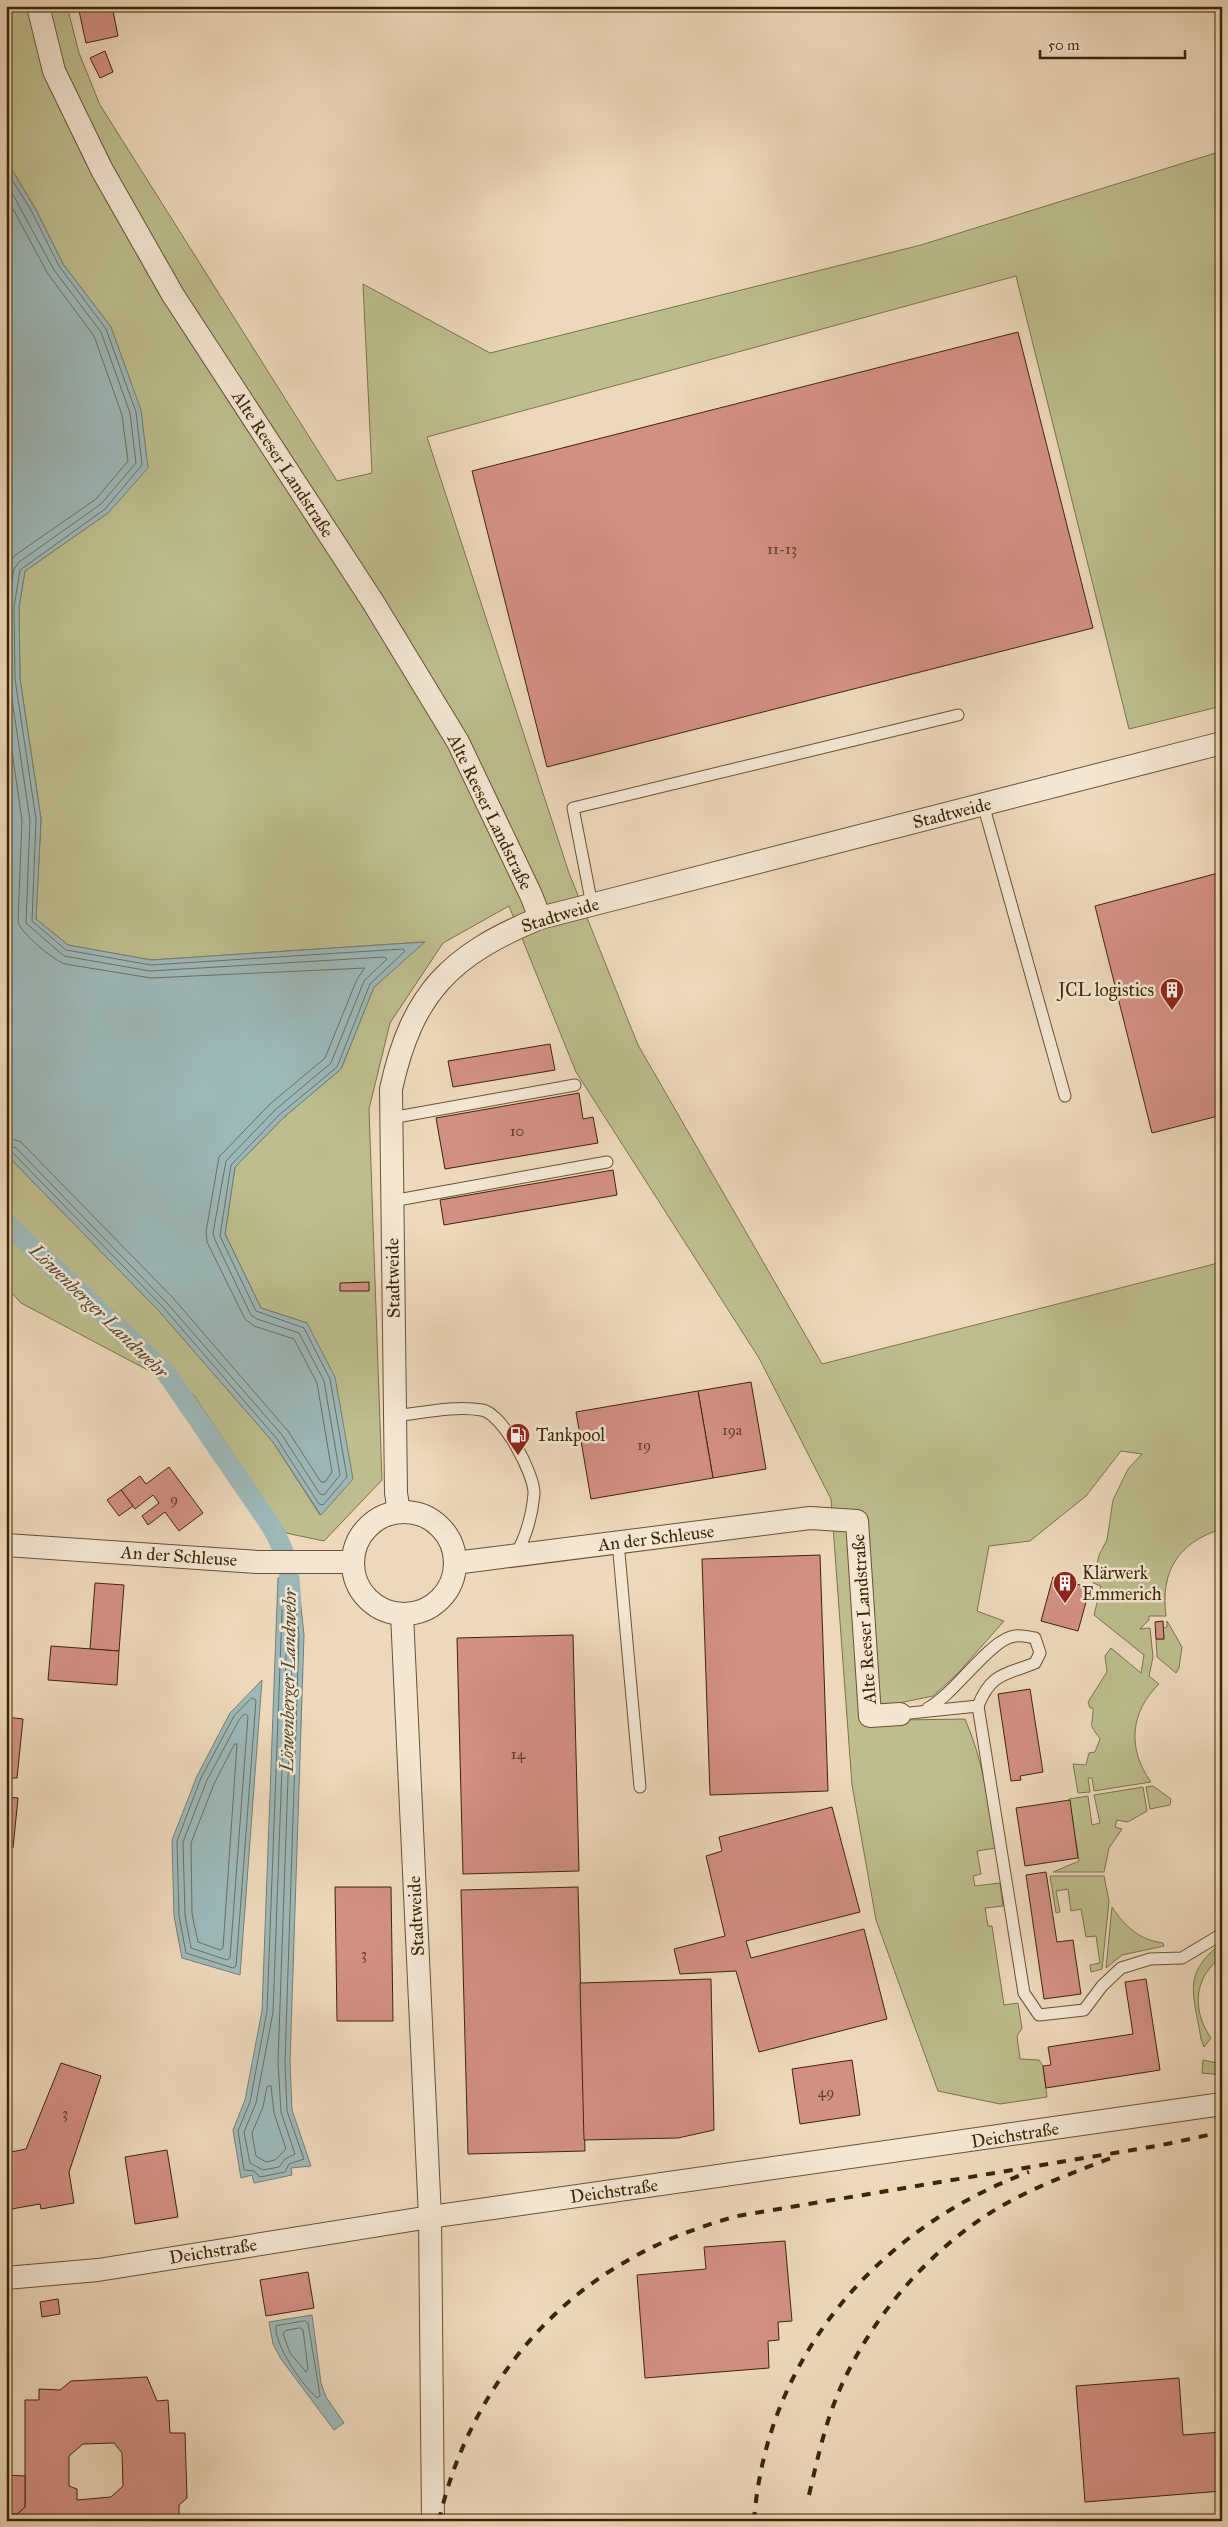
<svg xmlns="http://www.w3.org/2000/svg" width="1228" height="2527" viewBox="0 0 1228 2527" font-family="'IM FELL Great Primer',serif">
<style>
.green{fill:#bdbd8d;stroke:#7c7248}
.water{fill:#9db8b9;stroke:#767e70}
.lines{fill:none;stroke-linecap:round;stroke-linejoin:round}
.shore{stroke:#6c6f5e;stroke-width:1}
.canal{stroke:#9db8b9;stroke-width:20}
.building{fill:#d38f85;stroke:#3c2603;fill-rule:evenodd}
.service-casing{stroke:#685231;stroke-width:13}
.minor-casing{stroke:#685231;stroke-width:24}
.service{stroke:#f3e6d3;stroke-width:11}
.minor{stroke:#f3e6d3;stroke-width:22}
.rail{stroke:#3c2603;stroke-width:4;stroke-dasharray:9 9;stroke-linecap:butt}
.labels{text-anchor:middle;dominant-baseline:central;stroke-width:5;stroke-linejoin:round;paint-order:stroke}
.number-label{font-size:15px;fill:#624024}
.street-label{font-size:18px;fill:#3c2603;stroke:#f3e6d3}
.poi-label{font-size:18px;fill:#3c2603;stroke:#f3e6d3;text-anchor:start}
.water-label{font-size:19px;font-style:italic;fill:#544a30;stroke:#f3e6d3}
</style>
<rect width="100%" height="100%" fill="#edd8bb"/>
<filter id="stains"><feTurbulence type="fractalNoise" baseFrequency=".004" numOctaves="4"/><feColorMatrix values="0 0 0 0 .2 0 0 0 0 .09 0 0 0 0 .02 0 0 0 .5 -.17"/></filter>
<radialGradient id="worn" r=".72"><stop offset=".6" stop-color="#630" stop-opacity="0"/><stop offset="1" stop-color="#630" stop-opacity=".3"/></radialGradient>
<!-- green -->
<g class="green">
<path d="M6,6H67L79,53L100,105L337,481L372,473L363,284L490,353L921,245L1222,151V706L1129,729L1016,276L427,437L569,873L638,1045L822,1364L1222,1262V1529C1178,1542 1160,1572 1166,1616H1149V1620L1140,1629L1150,1628L1153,1657L1149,1676L1159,1684C1130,1712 1127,1749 1151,1782L1094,1791L1092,1778H1088L1090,1792L1078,1793L1073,1764L1086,1765L1089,1753L1095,1752L1100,1739C1087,1720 1093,1730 1093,1708H1090L1088,1702L1107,1672L1105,1656L1111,1648L1141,1673L1144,1655L1094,1615L1101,1586L1093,1583L1099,1555L1107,1540L1113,1500L1128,1469L1142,1454L1121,1451L1086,1496L1030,1541L989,1546L977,1611L1004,1621L958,1673L933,1696L899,1703L902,1720L965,1719C983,1760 989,1804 996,1848L977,1851L981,1874L973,1876L975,1886L1000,1883L1003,1906L985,1908L988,1926H992L1004,2005L1018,2003L1022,2028L1017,2036L1020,2059L1039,2060L1043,2066L1047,2097L1000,2104L938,2091L876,1920L852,1785L831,1499L759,1358L576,1072L509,906L443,943L390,1023L369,1109L382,1480L324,1541L286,1533L193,1394L21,1303L6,1287V1154L159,1311L273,1442L320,1515L307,1323L261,1308L225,1234L235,1167L283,1118L341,1069L374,987L424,942L151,960L68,945L36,919L41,819L20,679L19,607L25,571L108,513L111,327L63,264L35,208L6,160Z"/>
<polygon points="1167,1621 1182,1647 1179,1668 1176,1673 1157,1657 1156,1639 1164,1639 1163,1628 1167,1627"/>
<polygon points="1153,1786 1171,1799 1170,1805 1150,1809 1146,1787"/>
<polygon points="1143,1787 1147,1811 1128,1822 1117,1820 1115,1827 1122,1829 1109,1848 1104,1872 1053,1872 1079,1861 1069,1799 1088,1796 1092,1825 1100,1823 1094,1795"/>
<polygon points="1050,1876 1104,1876 1109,1901 1102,1969 1091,1972 1090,1965 1100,1963 1096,1936 1086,1937 1081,1909 1071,1911 1068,1889 1056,1891 1060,1912 1056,1913"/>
<path d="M1112,1907C1125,1927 1140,1940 1163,1943L1164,1946L1122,1955L1106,1968Z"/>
<path d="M1222,1943V1957C1193,1977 1192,2011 1211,2038L1204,2047L1201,2039C1194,1994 1181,1974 1222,1943Z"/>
<polygon points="1203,2060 1222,2064 1222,2075 1202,2073"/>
</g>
<!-- water -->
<g class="water">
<polygon points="6,160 35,208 63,264 111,327 141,410 148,468 108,513 25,571 19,607 20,679 41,819 36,919 68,945 151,960 425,942 374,987 341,1069 283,1118 235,1167 225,1234 261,1308 307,1323 335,1377 353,1479 321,1515 273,1442 159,1311 6,1154"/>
<polygon points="278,1578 298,1579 304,1635 290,2062 292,2110 311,2166 291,2168 292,2175 254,2183 252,2175 241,2178 233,2130 245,2100 262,2011"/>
<polygon points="262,1680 240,1975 182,1958 174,1916 172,1840 197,1776 230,1713"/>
<polygon points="312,2315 321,2383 326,2397 344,2423 334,2430 281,2359 273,2344 269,2322"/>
</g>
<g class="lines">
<!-- shore -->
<g class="shore">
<polyline points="6,170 31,210 59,266 106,329 136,412 142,465 105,509 20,570 14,607 15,679 36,819 32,921 66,950 151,965 403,949 405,951 370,984 337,1067 279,1115 231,1165 220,1236 256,1311 304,1328 330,1379 347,1477 323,1505 319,1504 277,1439 163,1307 12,1152 6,1150"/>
<polyline points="6,182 54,270 101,332 130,413 136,463 101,504 19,562 14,569 8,606 9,679 30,820 26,923 64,956 150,971 384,957 387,959 364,981 331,1063 275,1110 226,1161 213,1233 215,1240 251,1315 257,1319 299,1333 324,1381 340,1475 324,1495 320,1494 282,1435 167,1303 16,1148 6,1144"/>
<polyline points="6,196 48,274 94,336 122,415 128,461 96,499 14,556 6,570"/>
<path d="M6,711L22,820L18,922C22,934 53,960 65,964L151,978L365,968L357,979L325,1058L270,1104L219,1157L206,1232L207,1242L245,1319L254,1326L294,1339L317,1383L332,1472L325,1482H321L288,1431L173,1298L21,1142L6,1137"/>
<polygon points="285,1583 293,1585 299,1636 285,2062 287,2111 304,2159 289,2164 285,2172 260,2177 254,2171 244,2170 238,2131 250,2102 267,2011 283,1586"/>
<polygon points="290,1628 293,1636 278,2062 281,2112 295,2154 285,2159 279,2167 263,2170 250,2163 244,2132 256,2103 273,2012 287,1631"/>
<polygon points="252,1698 256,1700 236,1966 233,1968 186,1953 179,1916 177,1841 201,1778 234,1716"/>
<polygon points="245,1714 248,1716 230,1958 227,1960 191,1948 185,1915 183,1842 207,1780 239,1720"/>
<polygon points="237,1744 223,1948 220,1950 198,1942 192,1914 191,1843 214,1784 234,1745"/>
<polygon points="271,2086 274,2113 286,2149 275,2160 266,2162 256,2156 252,2133 263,2107 267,2087"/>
<path d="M305,2321L308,2323L320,2395L318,2398C304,2389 273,2343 276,2326Z"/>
<polygon points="300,2328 303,2330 308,2369 306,2372 290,2353 283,2334 285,2331"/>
</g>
<!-- canal -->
<path class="canal" d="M6,1223L167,1374L271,1526C289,1557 290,1570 291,1605"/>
</g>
<!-- building -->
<g class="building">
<polygon points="78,6 112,6 118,36 86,43"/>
<polygon points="105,51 113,72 100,78 90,58"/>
<polygon points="1018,332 1093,628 547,767 472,471"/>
<polygon points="1222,872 1222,1115 1152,1133 1095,906"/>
<polygon points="550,1044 555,1070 453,1087 448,1061"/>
<polygon points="579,1093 583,1119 593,1117 598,1143 445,1169 436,1118"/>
<polygon points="613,1170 617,1195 444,1225 440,1200"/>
<polygon points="369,1282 369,1291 340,1291 340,1283"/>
<polygon points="751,1382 766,1469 713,1478 698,1391"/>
<polygon points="698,1391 713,1478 591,1499 576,1412"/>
<polygon points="169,1467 203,1513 179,1531 165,1512 148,1525 142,1516 159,1503 153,1495 135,1509 121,1490 140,1476 146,1484"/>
<polygon points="121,1490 133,1506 119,1516 107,1500"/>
<polygon points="820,1555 828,1791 710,1795 702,1559"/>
<polygon points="1053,1577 1090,1588 1078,1631 1041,1621"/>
<polygon points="95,1583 124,1585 119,1651 90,1649"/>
<polygon points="1163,1621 1164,1639 1156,1639 1155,1622"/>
<polygon points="573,1635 579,1871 463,1874 457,1638"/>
<polygon points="51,1646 119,1651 117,1685 48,1680"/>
<polygon points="6,1681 11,1681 7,1717 6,1717"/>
<polygon points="1030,1689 1043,1772 1020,1776 1021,1780 1011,1781 998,1694"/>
<polygon points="6,1717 23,1719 17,1778 6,1778"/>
<polygon points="6,1797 18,1798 13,1848 6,1848"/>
<polygon points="1070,1800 1078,1858 1025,1866 1016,1808"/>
<polygon points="832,1807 860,1912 746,1941 751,1958 864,1929 887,2019 759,2052 736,1971 680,1974 674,1949 725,1936 706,1856 722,1851 719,1837"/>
<polygon points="1046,1872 1057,1942 1073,1940 1081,1994 1044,1999 1026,1875"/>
<polygon points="335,1887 391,1887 393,2021 337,2021"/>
<polygon points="578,1887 585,2151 468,2154 461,1890"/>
<polygon points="711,1979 714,2130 678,2138 584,2140 580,1983"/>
<polygon points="1146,1979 1160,2070 1046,2088 1043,2066 1051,2065 1048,2047 1133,2034 1125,1982"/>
<polygon points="852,2060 860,2115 800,2124 792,2069"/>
<polygon points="61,2063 101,2076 69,2172 74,2203 41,2209 40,2204 6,2210 6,2153 26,2149"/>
<polygon points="167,2150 178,2217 135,2224 125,2157"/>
<polygon points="785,2241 792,2321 778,2322 779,2340 768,2341 769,2368 645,2378 637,2275 706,2269 704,2247"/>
<polygon points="308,2272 314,2308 266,2316 260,2280"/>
<polygon points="58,2299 60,2314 42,2317 40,2302"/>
<path d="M147,2377L157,2401L168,2400L170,2433H185L187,2498L179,2505V2521H6V2514H17L25,2507V2400H39V2389L60,2390L71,2381ZM114,2443L122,2453L123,2486L111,2497L77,2500V2489L69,2486V2456L83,2444Z"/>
<polygon points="1179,2378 1183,2435 1222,2432 1222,2491 1085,2502 1076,2386"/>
<polygon points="6,2475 25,2476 25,2507 17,2514 6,2514"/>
<polygon points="1147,2516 1148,2521 1088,2520"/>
</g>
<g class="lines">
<defs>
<g id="service">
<polyline points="983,804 1065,1096"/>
<polyline points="592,905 573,808 958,715"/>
<polyline points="391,1118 575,1085"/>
<polyline points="392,1201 607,1162"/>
<path d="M395,1416C422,1413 455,1405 482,1410C503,1414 535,1475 534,1494C532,1516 526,1537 515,1556"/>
<polyline points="618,1542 640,1787"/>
<path d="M928,1708C954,1695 991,1638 1015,1636C1021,1635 1029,1637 1035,1638L1040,1653L1035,1663C1005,1675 991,1673 978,1706"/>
<polyline points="900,1714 978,1706 1024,1993 1039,2015 1084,2010 1102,1986 1121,1968 1150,1959 1182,1958 1222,1934"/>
</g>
<g id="minor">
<polyline points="38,6 54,71 102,170 173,295 373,602 458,742 531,895 540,918"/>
<path d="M399,1512L396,1493L391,1089C412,993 450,955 540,918L1222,743"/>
<circle cx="404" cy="1563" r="51"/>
<polyline points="6,1545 258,1562 352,1562"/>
<polyline points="455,1563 810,1518 857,1521 870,1716 900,1714"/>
<polyline points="402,1614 430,2217 433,2521"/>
<polyline points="6,2278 98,2270 430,2217 1222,2104"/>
</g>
</defs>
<!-- service casing -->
<use href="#service" class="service-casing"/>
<!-- minor casing -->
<use href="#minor" class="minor-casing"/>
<!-- service -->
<use href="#service" class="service"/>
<!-- minor -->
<use href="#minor" class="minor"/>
<!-- rail -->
<g class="rail">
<path d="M809,2495C817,2461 824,2428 837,2396C867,2323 924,2255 990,2213C1028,2189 1070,2174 1111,2158"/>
<path d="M439,2521C462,2415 530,2316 625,2262C660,2241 698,2227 737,2216L1162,2145L1222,2132"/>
<path d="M754,2521C766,2357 878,2228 1029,2172"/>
</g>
</g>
<!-- icons -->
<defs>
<symbol id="building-pin" viewBox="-11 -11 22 30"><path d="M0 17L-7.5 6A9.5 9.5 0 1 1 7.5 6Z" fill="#8f2418" stroke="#f3e6d3"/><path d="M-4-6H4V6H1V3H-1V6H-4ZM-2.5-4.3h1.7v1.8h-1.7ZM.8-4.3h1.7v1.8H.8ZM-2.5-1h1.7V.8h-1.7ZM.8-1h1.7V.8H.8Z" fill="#fff"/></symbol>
<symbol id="fuel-pin" viewBox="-11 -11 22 30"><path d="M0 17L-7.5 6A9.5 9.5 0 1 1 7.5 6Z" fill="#8f2418" stroke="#f3e6d3"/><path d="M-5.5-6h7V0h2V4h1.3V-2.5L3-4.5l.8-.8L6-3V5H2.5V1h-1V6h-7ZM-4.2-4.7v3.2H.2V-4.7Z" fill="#fff"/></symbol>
</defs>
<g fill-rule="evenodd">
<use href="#building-pin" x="1158" y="976" width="28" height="38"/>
<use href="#fuel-pin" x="504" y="1421" width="28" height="38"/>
<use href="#building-pin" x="1051" y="1569" width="28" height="38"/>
</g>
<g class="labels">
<!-- number labels -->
<g class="number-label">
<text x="782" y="549">11-13</text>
<text x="517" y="1131">10</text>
<text x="732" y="1430">19a</text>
<text x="644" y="1445">19</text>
<text x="174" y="1499">9</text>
<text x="518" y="1754">14</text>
<text x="364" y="1954">3</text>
<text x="826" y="2092">49</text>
<text x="65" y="2113">3</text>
</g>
<!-- street labels -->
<g class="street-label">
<text transform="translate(283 464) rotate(57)">Alte Reeser Landstraße</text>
<text transform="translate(490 812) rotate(64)">Alte Reeser Landstraße</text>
<text transform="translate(952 813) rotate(-14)">Stadtweide</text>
<text transform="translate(560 915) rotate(-17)">Stadtweide</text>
<text transform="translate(393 1278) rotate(-91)">Stadtweide</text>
<text transform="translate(656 1538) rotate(-7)">An der Schleuse</text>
<text transform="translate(179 1556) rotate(4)">An der Schleuse</text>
<text transform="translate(864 1619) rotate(-94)">Alte Reeser Landstraße</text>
<text transform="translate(416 1916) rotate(-93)">Stadtweide</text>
<text transform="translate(1015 2135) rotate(-9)">Deichstraße</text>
<text transform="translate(614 2191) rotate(-8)">Deichstraße</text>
<text transform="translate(213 2251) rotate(-9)">Deichstraße</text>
</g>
<!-- poi labels -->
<g class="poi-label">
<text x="1154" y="990" text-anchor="end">JCL logistics</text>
<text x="536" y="1435">Tankpool</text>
<text x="1082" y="1573">Klärwerk<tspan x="1082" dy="21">Emmerich</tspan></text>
</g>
<!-- water labels -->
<g class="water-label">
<text transform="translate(99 1311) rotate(44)">Löwenberger Landwehr</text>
<text transform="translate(288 1680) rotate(-89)">Löwenberger Landwehr</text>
</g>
</g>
<!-- margin -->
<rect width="1228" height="2527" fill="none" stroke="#edd8bb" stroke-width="25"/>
<rect x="8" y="8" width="1213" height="2512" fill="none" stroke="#3c2603" stroke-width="2.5"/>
<rect x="12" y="12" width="1203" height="2502" fill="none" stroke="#3c2603"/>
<!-- scale -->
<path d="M1040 50v8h145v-8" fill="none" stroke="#3c2603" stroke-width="2.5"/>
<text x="1048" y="50" font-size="15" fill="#3c2603" stroke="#f3e6d3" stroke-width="4" paint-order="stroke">50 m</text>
<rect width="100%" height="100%" filter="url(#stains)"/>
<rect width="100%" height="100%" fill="url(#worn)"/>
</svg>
